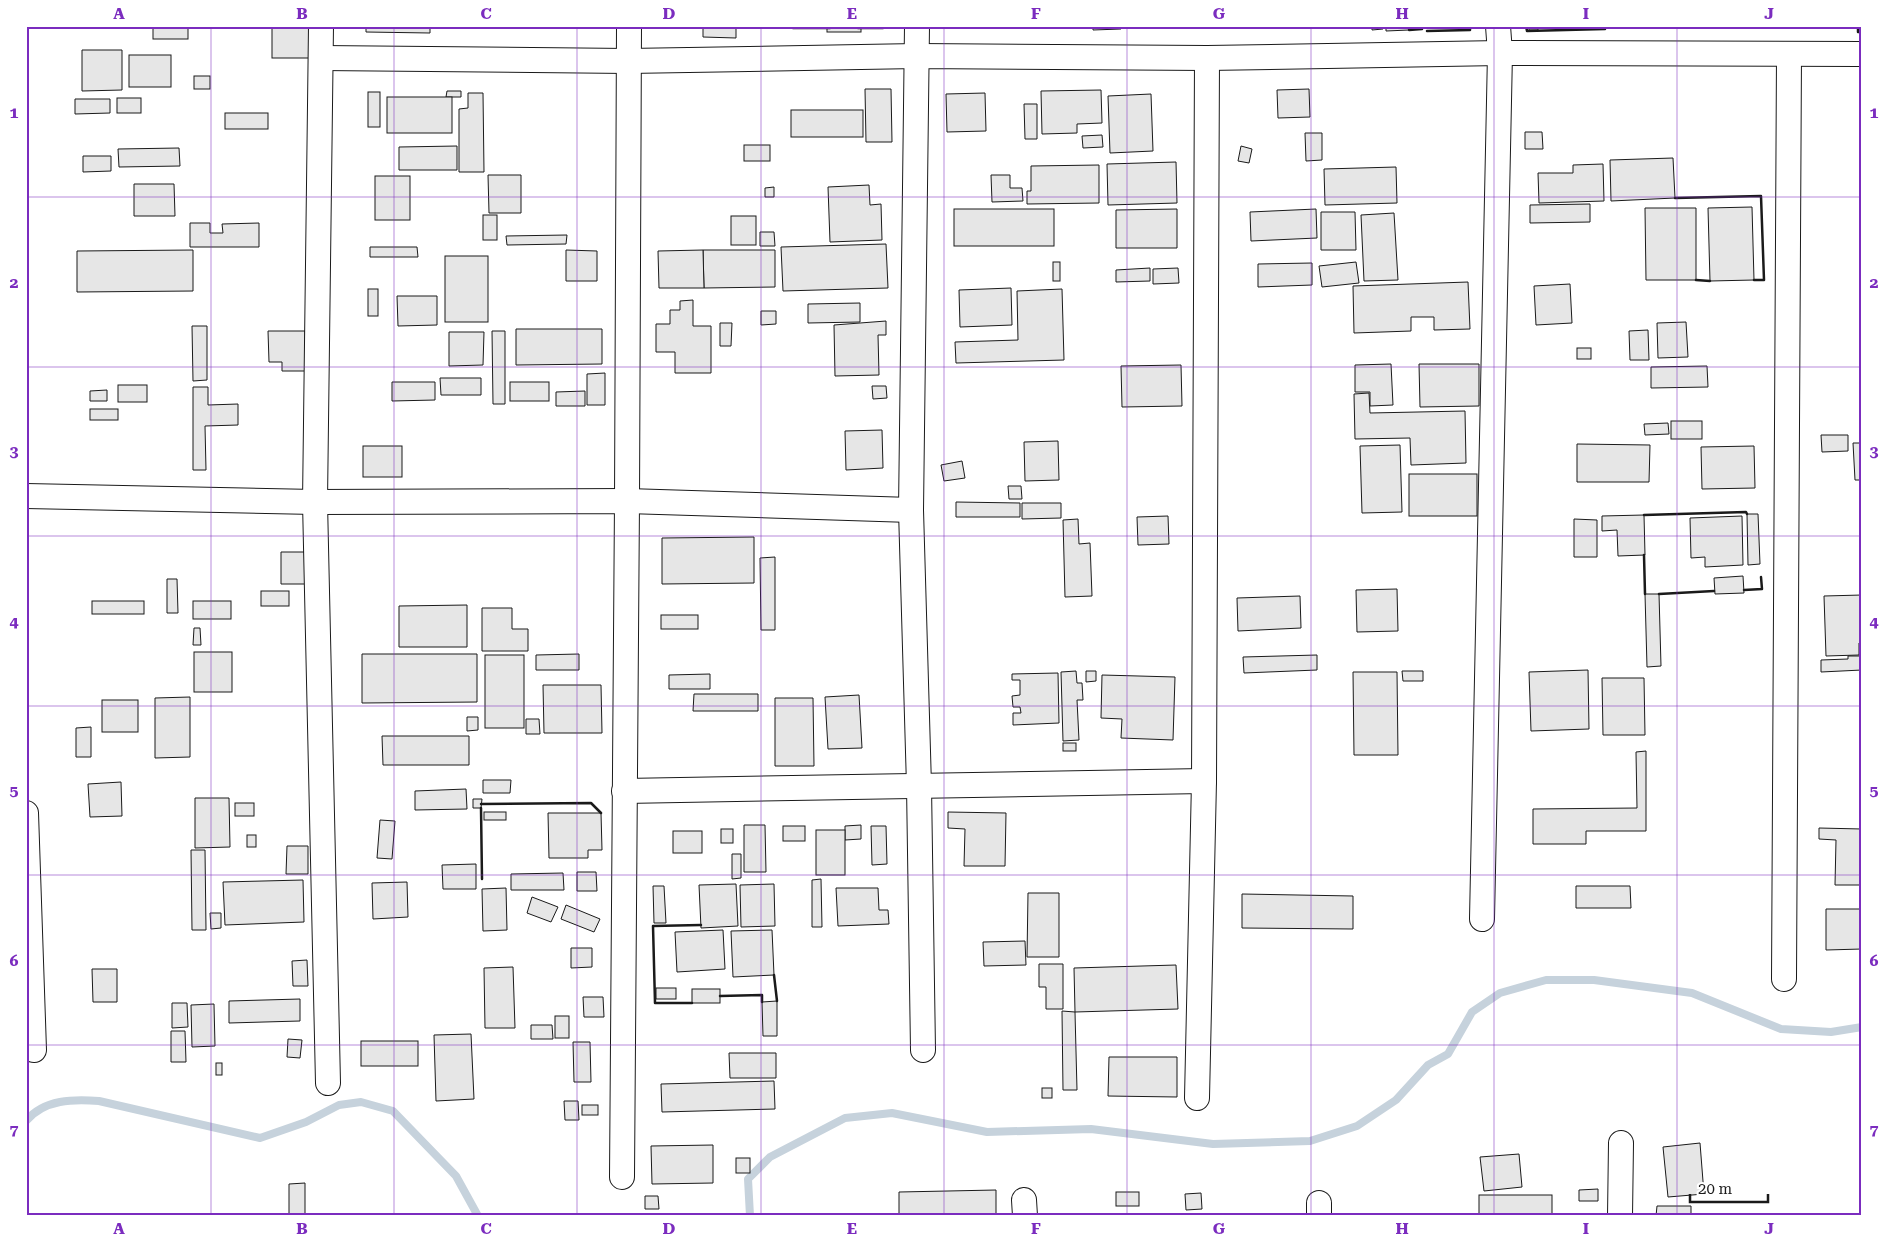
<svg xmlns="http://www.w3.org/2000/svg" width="1888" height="1242" viewBox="0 0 1888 1242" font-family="'Roboto Serif',serif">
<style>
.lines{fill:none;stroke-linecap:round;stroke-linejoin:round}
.stream{stroke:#c6d2dc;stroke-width:8}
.building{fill:#e6e6e6;stroke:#1a1a1a}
.minor-casing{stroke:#1a1a1a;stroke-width:26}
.minor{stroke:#fff;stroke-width:24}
.wall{stroke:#1a1a1a;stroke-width:2.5}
.grid{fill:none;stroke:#7b2cbf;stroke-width:1;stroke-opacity:0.55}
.neatline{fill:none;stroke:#7b2cbf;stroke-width:2}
.grid-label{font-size:16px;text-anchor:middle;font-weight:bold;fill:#7b2cbf}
</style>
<rect width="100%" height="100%" fill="#fff"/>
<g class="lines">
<!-- stream -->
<g class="stream">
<path d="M26,1121C44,1099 74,1099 99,1101L260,1138L306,1122L339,1105L361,1102L393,1111L456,1176L478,1216"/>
<polyline points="750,1216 748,1179 770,1157 845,1118 892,1113 987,1132 1091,1129 1213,1144 1310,1141 1357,1126 1396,1100 1428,1065 1448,1054 1472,1012 1500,993 1546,980 1594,980 1692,993 1781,1029 1831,1032 1862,1027"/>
</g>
</g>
<!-- building -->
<g class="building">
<rect x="153" y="26" width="35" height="13"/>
<rect x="272" y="26" width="37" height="32"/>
<polygon points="366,26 430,26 430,33 366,32"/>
<polygon points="703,26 736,26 736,38 703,37"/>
<rect x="827" y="26" width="34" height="6"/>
<polygon points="1093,26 1121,26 1121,29 1093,30"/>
<polygon points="1133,26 1174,26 1174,27 1133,28"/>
<polygon points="1372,26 1382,26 1383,29 1372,30"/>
<polygon points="1386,26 1409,26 1409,30 1386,31"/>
<rect x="1529" y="26" width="9" height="4"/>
<polygon points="82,50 122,50 122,90 82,91"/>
<rect x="129" y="55" width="42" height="32"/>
<rect x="194" y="76" width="16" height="13"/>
<polygon points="865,89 891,89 892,142 866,142"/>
<polygon points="1309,89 1310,117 1278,118 1277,90"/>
<polygon points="1101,90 1102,123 1077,124 1077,133 1042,134 1041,91"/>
<polygon points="447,91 461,91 461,97 446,97"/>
<rect x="368" y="92" width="12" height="35"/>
<polygon points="468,93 483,93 484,172 459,172 459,109 468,108"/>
<polygon points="985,93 986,131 947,132 946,94"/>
<polygon points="1151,94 1153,151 1110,153 1108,96"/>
<rect x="387" y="97" width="65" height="36"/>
<rect x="117" y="98" width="24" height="15"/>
<polygon points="75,99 110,99 110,113 75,114"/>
<polygon points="1024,104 1037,104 1037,139 1025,139"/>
<rect x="791" y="110" width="72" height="27"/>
<rect x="225" y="113" width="43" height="16"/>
<polygon points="1525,132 1542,132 1543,149 1525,149"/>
<polygon points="1305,133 1322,133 1322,160 1306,161"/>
<polygon points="1102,135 1103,147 1083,148 1082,136"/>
<rect x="744" y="145" width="26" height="16"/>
<polygon points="457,146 457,170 399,170 399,147"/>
<polygon points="1241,146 1252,149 1249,163 1238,161"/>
<polygon points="179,148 180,166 119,167 118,149"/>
<polygon points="83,156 111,156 111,171 83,172"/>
<polygon points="1673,158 1675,198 1611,201 1610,160"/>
<polygon points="1176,162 1177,203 1108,205 1107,164"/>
<polygon points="1603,164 1604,201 1539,203 1538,173 1573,173 1573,165"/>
<polygon points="1099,165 1099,203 1027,204 1027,191 1031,191 1031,166"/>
<polygon points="1396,167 1397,203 1325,205 1324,169"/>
<polygon points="488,175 521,175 521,213 489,213"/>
<polygon points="991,175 1010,175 1010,188 1022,188 1023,201 992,202"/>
<rect x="375" y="176" width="35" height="44"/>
<polygon points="134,184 174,184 175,216 134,216"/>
<polygon points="869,185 870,205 881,204 882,240 830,242 828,187"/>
<polygon points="774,187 774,197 765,197 765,188"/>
<polygon points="1590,204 1590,222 1530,223 1530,205"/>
<polygon points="1752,207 1754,280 1710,281 1708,208"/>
<polygon points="1645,208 1696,208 1696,280 1646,280"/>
<rect x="954" y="209" width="100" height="37"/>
<polygon points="1177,209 1177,248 1116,248 1116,210"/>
<polygon points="1316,209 1317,238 1251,241 1250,212"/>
<polygon points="1321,212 1355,212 1356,250 1321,250"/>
<polygon points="1394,213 1398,280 1364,281 1361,215"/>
<rect x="483" y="215" width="14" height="25"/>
<rect x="731" y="216" width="25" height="29"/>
<polygon points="190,223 210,223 210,233 223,233 222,224 259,223 259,247 190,247"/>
<polygon points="760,232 774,232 775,246 760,246"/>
<polygon points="567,235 566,244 507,245 506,236"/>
<polygon points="886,244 888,288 783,291 781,247"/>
<polygon points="370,247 417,247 418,257 370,257"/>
<polygon points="193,250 193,291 77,292 77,251"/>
<polygon points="566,250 597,251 597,281 566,281"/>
<polygon points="703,250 775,250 775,287 704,288"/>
<polygon points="703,250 704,288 659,288 658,251"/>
<rect x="445" y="256" width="43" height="66"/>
<rect x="1053" y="262" width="7" height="19"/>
<polygon points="1356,262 1359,283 1322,287 1319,266"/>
<polygon points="1312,263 1312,285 1258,287 1258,264"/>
<polygon points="1150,268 1150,281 1116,282 1116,270"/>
<polygon points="1178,268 1179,283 1153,284 1153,269"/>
<polygon points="1468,282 1470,329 1434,330 1434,317 1411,317 1411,331 1354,333 1353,286"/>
<polygon points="1570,284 1572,323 1536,325 1534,286"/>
<polygon points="1011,288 1012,325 960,327 959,290"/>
<rect x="368" y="289" width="10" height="27"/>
<polygon points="1062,289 1064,360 956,363 955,342 1018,340 1017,291"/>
<polygon points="397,296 437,296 437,325 398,326"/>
<polygon points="693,300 693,326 711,326 711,373 675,373 675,352 656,352 656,324 670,324 670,310 680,310 680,301"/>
<polygon points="860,303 860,322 808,323 808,304"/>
<polygon points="761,311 776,311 776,324 761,325"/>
<polygon points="886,321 886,335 878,335 879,375 835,376 834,325"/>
<polygon points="1686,322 1688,357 1658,358 1657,323"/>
<polygon points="720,323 732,323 731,346 720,346"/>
<polygon points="192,326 207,326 207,380 193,381"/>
<polygon points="516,329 602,329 602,364 516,365"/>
<polygon points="1648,330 1649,360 1630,360 1629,331"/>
<polygon points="268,331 305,331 306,371 282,371 282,362 269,362"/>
<polygon points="492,331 505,331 505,404 493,404"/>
<polygon points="449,332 484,332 483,365 449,366"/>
<rect x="1577" y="348" width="14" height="11"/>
<polygon points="1391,364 1393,405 1370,406 1370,392 1355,392 1355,365"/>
<polygon points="1419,364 1479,364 1479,406 1420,407"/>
<polygon points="1181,365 1182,406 1122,407 1121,366"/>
<polygon points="1707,366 1708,387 1651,388 1651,367"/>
<polygon points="605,373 605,405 587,405 587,374"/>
<polygon points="440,378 481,378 481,395 441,395"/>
<polygon points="392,382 435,382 435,400 392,401"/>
<rect x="510" y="382" width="39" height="19"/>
<rect x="118" y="385" width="29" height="17"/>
<polygon points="872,386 886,386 887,398 873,399"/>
<polygon points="193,387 208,387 208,405 238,404 238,425 205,426 206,470 193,470"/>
<polygon points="107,390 107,401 90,401 90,391"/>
<polygon points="585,391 585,406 556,406 556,392"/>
<polygon points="1369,393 1370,413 1465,411 1466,463 1411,465 1410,438 1355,439 1354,394"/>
<rect x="90" y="409" width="28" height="11"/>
<rect x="1671" y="421" width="31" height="18"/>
<polygon points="1668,423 1669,434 1645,435 1644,424"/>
<polygon points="882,430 883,468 846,470 845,431"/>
<polygon points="1821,435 1848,435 1848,451 1822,452"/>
<polygon points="1058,441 1059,480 1025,481 1024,442"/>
<polygon points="1853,443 1862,443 1862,480 1855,480"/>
<polygon points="1577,444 1650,445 1649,482 1577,482"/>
<polygon points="1400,445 1402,512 1362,513 1360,446"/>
<rect x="363" y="446" width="39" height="31"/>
<polygon points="1754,446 1755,488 1702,489 1701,447"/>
<polygon points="962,461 965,478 944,481 941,465"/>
<rect x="1409" y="474" width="68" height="42"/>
<polygon points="1008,486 1021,486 1022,499 1009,499"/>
<polygon points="956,502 1020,503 1020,517 956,517"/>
<polygon points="1022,503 1061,503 1061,518 1022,519"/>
<polygon points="1747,514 1758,514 1760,564 1748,565"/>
<polygon points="1644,515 1645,555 1618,556 1617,530 1602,531 1602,516"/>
<polygon points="1168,516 1169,544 1138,545 1137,517"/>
<polygon points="1742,516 1743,565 1705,567 1705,557 1691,558 1690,518"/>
<polygon points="1078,519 1079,544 1090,543 1092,596 1065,597 1063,520"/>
<polygon points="1574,519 1597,520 1597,557 1574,557"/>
<polygon points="754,537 754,583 662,584 662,538"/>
<polygon points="281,552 306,552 307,584 281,584"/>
<polygon points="775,557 775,630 761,630 760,558"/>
<polygon points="1743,576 1744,593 1715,594 1714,578"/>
<polygon points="167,579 177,579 178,613 167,613"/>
<polygon points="1397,589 1398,631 1357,632 1356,590"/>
<rect x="261" y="591" width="28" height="15"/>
<polygon points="1645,594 1659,594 1661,666 1647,667"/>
<polygon points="1862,595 1862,643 1859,643 1859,655 1826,656 1824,596"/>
<polygon points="1300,596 1301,628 1238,631 1237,598"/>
<rect x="92" y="601" width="52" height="13"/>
<rect x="193" y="601" width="38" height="18"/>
<polygon points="467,605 467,647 399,647 399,606"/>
<polygon points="482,608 512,608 512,629 528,629 528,651 482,651"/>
<rect x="661" y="615" width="37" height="14"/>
<polygon points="194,628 200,628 201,645 193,645"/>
<rect x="194" y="652" width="38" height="40"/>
<polygon points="362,654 477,654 477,702 362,703"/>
<polygon points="579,654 579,670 536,670 536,655"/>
<rect x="485" y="655" width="39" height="73"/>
<polygon points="1317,655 1317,670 1244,673 1243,657"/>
<polygon points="1848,656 1862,656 1862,670 1821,672 1821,660 1848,659"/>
<polygon points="1588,670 1589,729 1531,731 1529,672"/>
<polygon points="1076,671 1077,683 1082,683 1083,700 1077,700 1079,740 1063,741 1061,672"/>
<polygon points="1086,671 1096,671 1096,681 1086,682"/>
<polygon points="1402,671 1423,671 1423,681 1403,681"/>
<polygon points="1353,672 1397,672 1398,755 1354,755"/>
<polygon points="1058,673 1059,723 1013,725 1013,713 1021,713 1020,707 1013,707 1012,696 1020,695 1020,680 1012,680 1012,674"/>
<polygon points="710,674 710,689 669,689 669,675"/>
<polygon points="1102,675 1175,677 1173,740 1121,738 1122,719 1101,718"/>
<polygon points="1602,678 1644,678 1645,735 1603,735"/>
<polygon points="543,685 601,685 602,733 544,733"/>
<polygon points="694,694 758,694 758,711 693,711"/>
<polygon points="859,695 862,748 828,749 825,697"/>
<polygon points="190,697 190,757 155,758 155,698"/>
<polygon points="775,698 813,698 814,766 775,766"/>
<rect x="102" y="700" width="36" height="32"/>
<polygon points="467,717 478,717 478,730 467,731"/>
<polygon points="526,719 539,719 540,734 526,734"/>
<polygon points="91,727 91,757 76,757 76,728"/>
<polygon points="382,736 469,736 469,765 383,765"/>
<rect x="1063" y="743" width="13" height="8"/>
<polygon points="1646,751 1646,831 1586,831 1586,844 1533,844 1533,809 1637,808 1636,752"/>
<polygon points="483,780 511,780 510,793 483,793"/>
<polygon points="121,782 122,816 90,817 88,784"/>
<polygon points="466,789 467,809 415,810 415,791"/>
<polygon points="195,798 229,798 230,847 195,848"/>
<polygon points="473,799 482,799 481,808 473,808"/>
<rect x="235" y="803" width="19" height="13"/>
<rect x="484" y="812" width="22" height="8"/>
<polygon points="948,812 1006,813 1005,866 964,866 965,829 948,828"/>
<polygon points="548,813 601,813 602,850 588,850 588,858 549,858"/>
<polygon points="380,820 395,821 392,859 377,858"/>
<polygon points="744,825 765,825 766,872 744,872"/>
<polygon points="861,825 861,839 845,840 845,826"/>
<rect x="783" y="826" width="22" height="15"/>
<polygon points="871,826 886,826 887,864 872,865"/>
<polygon points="1819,828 1862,829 1862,885 1835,885 1836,840 1819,839"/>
<rect x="721" y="829" width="12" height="14"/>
<rect x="816" y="830" width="29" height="45"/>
<rect x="673" y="831" width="29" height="22"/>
<rect x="247" y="835" width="9" height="12"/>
<polygon points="287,846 308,846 308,874 286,874"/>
<polygon points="191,850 205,850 206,930 192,930"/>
<polygon points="732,854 741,854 741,878 732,879"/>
<polygon points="476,864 476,889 443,889 442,865"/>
<polygon points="577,872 596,872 597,891 577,891"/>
<polygon points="563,873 564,890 511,890 511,874"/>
<polygon points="821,879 822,927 812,927 812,880"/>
<polygon points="303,880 304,922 225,925 223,882"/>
<polygon points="407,882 408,917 373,919 372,883"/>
<polygon points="736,884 738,926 701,928 699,885"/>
<polygon points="774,884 775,926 741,927 740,885"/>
<polygon points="653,886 664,886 666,923 654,923"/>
<polygon points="1576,886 1630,886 1631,908 1576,908"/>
<polygon points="506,888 507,930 483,931 482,889"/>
<polygon points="836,888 878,888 879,910 888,910 889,924 838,926"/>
<polygon points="1028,893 1059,893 1059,957 1027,957"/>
<polygon points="1242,894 1353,896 1353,929 1242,928"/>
<polygon points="532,897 558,907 551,922 527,913"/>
<polygon points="566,905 600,919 594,932 561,919"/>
<polygon points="1826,909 1862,909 1862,949 1826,950"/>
<polygon points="210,913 221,913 221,928 211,929"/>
<polygon points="723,930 725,969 677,972 675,932"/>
<polygon points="772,930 774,975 733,977 731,931"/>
<polygon points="1025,941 1026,965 984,966 983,942"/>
<polygon points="571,948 592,948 592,967 571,968"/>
<polygon points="307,960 308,986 293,986 292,961"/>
<polygon points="1039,964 1063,964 1063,1009 1046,1009 1046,987 1039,987"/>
<polygon points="1176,965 1178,1009 1075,1012 1074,968"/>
<polygon points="513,967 515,1028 485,1028 484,968"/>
<polygon points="92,969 117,969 117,1002 93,1002"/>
<rect x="656" y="988" width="20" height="11"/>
<rect x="692" y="989" width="28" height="14"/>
<polygon points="583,997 603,997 604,1017 584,1017"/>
<polygon points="300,999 300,1021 229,1023 229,1001"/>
<polygon points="777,1001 777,1036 763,1036 762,1002"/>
<polygon points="172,1003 187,1003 188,1027 172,1028"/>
<polygon points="214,1004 215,1046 192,1047 191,1005"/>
<polygon points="1062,1011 1075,1012 1077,1090 1063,1090"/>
<rect x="555" y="1016" width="14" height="22"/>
<polygon points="531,1025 552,1025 553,1039 531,1039"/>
<polygon points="171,1031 185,1031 186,1062 171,1062"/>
<polygon points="471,1034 474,1099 436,1101 434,1035"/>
<polygon points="288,1039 302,1040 300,1058 287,1057"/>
<rect x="361" y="1041" width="57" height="25"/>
<polygon points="573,1042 590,1042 591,1082 574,1082"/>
<polygon points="729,1053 776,1053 776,1078 730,1078"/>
<polygon points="1109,1057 1177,1057 1177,1097 1108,1096"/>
<rect x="216" y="1063" width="6" height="12"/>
<polygon points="774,1081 775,1109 662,1112 661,1084"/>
<rect x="1042" y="1088" width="10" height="10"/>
<polygon points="564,1101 578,1101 579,1120 565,1120"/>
<rect x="582" y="1105" width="16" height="10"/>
<polygon points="1700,1143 1704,1194 1668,1197 1663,1147"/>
<polygon points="713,1145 713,1183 652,1184 651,1146"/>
<polygon points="1519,1154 1522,1187 1484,1191 1480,1157"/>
<rect x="736" y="1158" width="14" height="15"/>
<polygon points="305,1183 305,1216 289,1216 289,1184"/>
<polygon points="1598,1189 1598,1201 1579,1201 1579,1190"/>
<polygon points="996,1190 996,1216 899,1216 899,1192"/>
<rect x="1116" y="1192" width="23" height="14"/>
<polygon points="1201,1193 1202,1209 1186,1210 1185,1194"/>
<rect x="1479" y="1195" width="73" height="21"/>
<polygon points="645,1196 658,1196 659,1209 645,1209"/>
<polygon points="1657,1206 1691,1206 1691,1216 1710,1216 1656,1216"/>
<rect x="879" y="1214" width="15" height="2"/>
</g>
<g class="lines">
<defs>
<g id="minor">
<polyline points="321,26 315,502 328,1083"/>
<polyline points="917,26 911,510 919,786 923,1050"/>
<polyline points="321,58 628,61 917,56 1207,58 1500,53 1862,54"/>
<polyline points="26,496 315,502 627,501 911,510"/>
<polyline points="624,791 1204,781"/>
<polyline points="26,813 34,1050"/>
<polyline points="1482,919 1500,53 1498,26"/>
<polyline points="1784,979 1789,55"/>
<polyline points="1197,1098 1204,781 1207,58"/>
<polyline points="622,1177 627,501 629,26"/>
<polyline points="1024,1200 1025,1216"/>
<polyline points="1319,1216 1319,1203"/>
<polyline points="1620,1216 1621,1143"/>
</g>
</defs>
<!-- minor casing -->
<use href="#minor" class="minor-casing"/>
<!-- minor -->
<use href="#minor" class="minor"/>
<!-- wall -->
<g class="wall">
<polyline points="1526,26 1527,31 1605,29 1605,26"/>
<polyline points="1858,26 1858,32 1862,32"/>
<polyline points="793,28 830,28"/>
<polyline points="858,28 883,28"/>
<polyline points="1409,30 1422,29"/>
<polyline points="1427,31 1470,30 1470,26"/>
<polyline points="1675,198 1761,196 1764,280 1754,280"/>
<polyline points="1696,280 1710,281"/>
<polyline points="1644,515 1746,512 1747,514"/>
<polyline points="1644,555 1645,594"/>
<polyline points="1744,590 1762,589 1761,577"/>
<polyline points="1659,594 1714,591"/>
<polyline points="481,804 591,803 601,813"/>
<polyline points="481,808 482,879"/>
<polyline points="774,975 777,1001"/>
<polyline points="720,996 762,995 762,1002"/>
<polyline points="692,1003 655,1003 653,926 701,925"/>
</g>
</g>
<!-- grid -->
<path class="grid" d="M211,26V1216M394,26V1216M577,26V1216M761,26V1216M944,26V1216M1127,26V1216M1311,26V1216M1494,26V1216M1677,26V1216M26,197H1862M26,367H1862M26,536H1862M26,706H1862M26,875H1862M26,1045H1862"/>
<!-- border -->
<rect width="1888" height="1242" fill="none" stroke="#ffffff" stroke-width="55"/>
<!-- scale -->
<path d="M1690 1194v8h78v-8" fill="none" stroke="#1a1a1a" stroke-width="2.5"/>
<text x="1698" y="1194" font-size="15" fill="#1a1a1a" stroke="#ffffff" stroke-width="4" paint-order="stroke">20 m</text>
<rect x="28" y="28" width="1832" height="1186" class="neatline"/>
<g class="grid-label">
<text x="119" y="19">A</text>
<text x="302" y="19">B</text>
<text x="486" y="19">C</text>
<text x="669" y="19">D</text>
<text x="852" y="19">E</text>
<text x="1036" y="19">F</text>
<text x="1219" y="19">G</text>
<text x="1402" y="19">H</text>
<text x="1586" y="19">I</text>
<text x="1769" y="19">J</text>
<text x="14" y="118">1</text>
<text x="1874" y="118">1</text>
<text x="14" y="288">2</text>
<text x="1874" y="288">2</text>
<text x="14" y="457">3</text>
<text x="1874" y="457">3</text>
<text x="14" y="627">4</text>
<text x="1874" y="627">4</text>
<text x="14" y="796">5</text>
<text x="1874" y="796">5</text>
<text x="14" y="966">6</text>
<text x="1874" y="966">6</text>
<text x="14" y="1135">7</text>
<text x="1874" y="1135">7</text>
<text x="119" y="1234">A</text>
<text x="302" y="1234">B</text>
<text x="486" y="1234">C</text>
<text x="669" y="1234">D</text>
<text x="852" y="1234">E</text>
<text x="1036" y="1234">F</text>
<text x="1219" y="1234">G</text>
<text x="1402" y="1234">H</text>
<text x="1586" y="1234">I</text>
<text x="1769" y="1234">J</text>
</g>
</svg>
